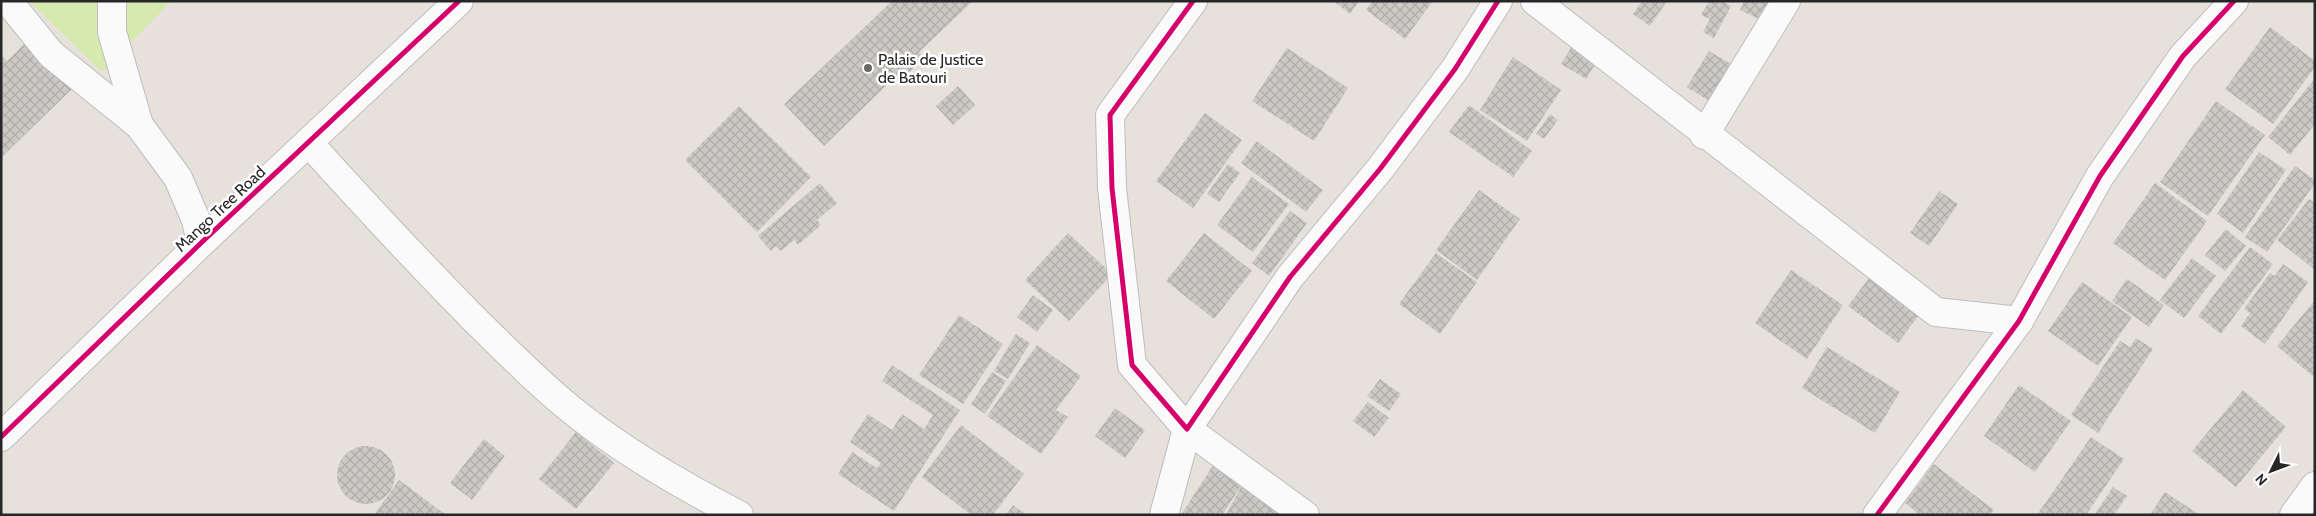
<svg xmlns="http://www.w3.org/2000/svg" width="2316" height="516" viewBox="0 0 2316 516" font-family="Cabin,sans-serif">
<style>
.pitch{fill:#d6e9ae}
.building{fill:url(#building-cross-hatch)}
.lines{fill:none;stroke-linecap:round;stroke-linejoin:round}
.street-casing{stroke:#bfbdbd;stroke-width:30}
.street{stroke:#fbfafa;stroke-width:28}
.cycleway-casing{stroke:#fff;stroke-width:8}
.cycleway{stroke:#d6006c;stroke-width:5}
.poi-dot{fill:#6a6866;stroke:#fff;stroke-width:2}
.labels{text-anchor:middle;dominant-baseline:central;stroke-width:5;stroke-linejoin:round;paint-order:stroke}
.poi-label{font-size:16px;fill:#272727;stroke:#fff;text-anchor:start}
.street-label{font-size:16px;fill:#272727;stroke:#fff}
</style>
<defs>
<pattern id="building-cross-hatch" width="8" height="8" patternUnits="userSpaceOnUse" patternTransform="scale(1.25)"><rect width="8" height="8" fill="#ccc9c5"/><path d="M0 0l8 8M0 8l8-8" fill="none" stroke="#afada9"/></pattern>
</defs>
<rect width="100%" height="100%" fill="#e6e1db"/>
<!-- pitch -->
<polygon class="pitch" points="29,1 171,1 102,72"/>
<!-- building -->
<g class="building">
<polygon points="892,1 973,1 919,52 924,58 899,82 895,77 824,146 784,104"/>
<polygon points="1333,1 1359,1 1350,14"/>
<polygon points="1372,1 1433,1 1405,39 1366,10"/>
<polygon points="1642,1 1667,1 1650,26 1633,14"/>
<polygon points="1709,1 1722,1 1731,6 1714,38 1703,32 1710,19 1701,15"/>
<polygon points="1744,1 1773,1 1763,21 1740,10"/>
<polygon points="2270,27 2315,61 2315,67 2273,124 2225,89"/>
<polygon points="29,39 75,86 1,158 1,55 7,61"/>
<polygon points="1287,48 1348,88 1314,141 1252,101"/>
<polygon points="1571,48 1596,63 1586,79 1561,64"/>
<polygon points="1709,51 1731,64 1709,101 1687,87"/>
<polygon points="1513,57 1561,90 1527,141 1480,110"/>
<polygon points="2315,78 2315,124 2290,155 2268,137"/>
<polygon points="958,86 975,105 953,125 936,106"/>
<polygon points="2216,101 2265,135 2208,216 2160,182"/>
<polygon points="1469,105 1532,151 1513,177 1449,132"/>
<polygon points="739,106 811,177 757,232 685,160"/>
<polygon points="1205,113 1242,140 1193,208 1156,181"/>
<polygon points="1550,114 1558,120 1544,139 1536,134"/>
<polygon points="1257,141 1323,190 1306,212 1241,163"/>
<polygon points="2259,152 2286,170 2243,233 2217,214"/>
<polygon points="1228,164 1240,173 1219,202 1207,194"/>
<polygon points="2295,166 2315,180 2315,183 2267,252 2245,237"/>
<polygon points="1252,177 1289,204 1253,252 1217,225"/>
<polygon points="820,183 837,203 817,220 821,225 798,245 794,240 781,251 776,246 771,251 758,236"/>
<polygon points="2155,183 2207,221 2165,280 2113,243"/>
<polygon points="1479,190 1520,219 1477,280 1436,250"/>
<polygon points="1939,191 1958,204 1929,246 1910,233"/>
<polygon points="2309,199 2315,203 2315,270 2277,240"/>
<polygon points="1290,211 1307,223 1269,276 1252,263"/>
<polygon points="2226,229 2246,246 2225,271 2205,255"/>
<polygon points="1068,233 1112,274 1069,321 1025,280"/>
<polygon points="1204,233 1252,271 1214,319 1166,281"/>
<polygon points="2250,247 2273,264 2221,334 2198,316"/>
<polygon points="1436,253 1477,282 1440,334 1399,304"/>
<polygon points="2192,258 2216,276 2184,318 2160,300"/>
<polygon points="1881,262 1931,299 1898,343 1848,306"/>
<polygon points="2283,264 2308,282 2265,344 2241,326 2250,313 2244,309 2270,273 2275,276"/>
<polygon points="1791,270 1843,305 1807,359 1755,323"/>
<polygon points="2127,279 2164,305 2149,327 2112,301"/>
<polygon points="2082,282 2132,317 2098,366 2048,331"/>
<polygon points="1033,295 1053,310 1037,332 1017,317"/>
<polygon points="2315,300 2315,378 2277,346"/>
<polygon points="959,315 1003,344 963,404 919,375"/>
<polygon points="1016,334 1030,343 1008,379 994,371"/>
<polygon points="2136,338 2153,349 2098,433 2071,415 2120,341 2130,347"/>
<polygon points="1037,345 1081,376 1056,410 1068,417 1041,454 987,416"/>
<polygon points="1827,347 1900,392 1875,433 1802,388"/>
<polygon points="892,365 960,410 894,511 838,474 852,452 877,468 881,463 850,442 868,414 892,430 902,414 924,429 933,415 882,381"/>
<polygon points="992,372 1006,381 985,414 971,404"/>
<polygon points="1380,379 1401,394 1389,411 1367,396"/>
<polygon points="2019,385 2071,421 2035,472 1984,436"/>
<polygon points="2243,390 2286,427 2236,487 2192,451"/>
<polygon points="1368,402 1389,418 1374,437 1353,421"/>
<polygon points="1115,408 1145,430 1125,458 1095,436"/>
<polygon points="961,425 1024,474 993,515 971,515 922,477"/>
<polygon points="576,432 614,463 576,509 539,479"/>
<polygon points="2091,437 2124,459 2086,515 2037,515"/>
<polygon points="484,439 505,456 472,500 450,483"/>
<circle cx="366" cy="475" r="29"/>
<polygon points="1214,464 1243,483 1222,515 1181,515"/>
<polygon points="1934,464 1994,510 1990,515 1920,515 1905,503"/>
<polygon points="1247,476 1284,515 1226,515"/>
<polygon points="399,480 446,515 374,515"/>
<polygon points="2113,487 2127,496 2114,515 2097,515 2095,514"/>
<polygon points="2165,492 2200,515 2150,515"/>
<polygon points="1013,505 1026,515 1006,515"/>
</g>
<g class="lines">
<defs>
<g id="street">
<polyline points="8,1 51,54 139,125 178,178 196,220 201,243"/>
<polyline points="112,1 112,32 139,125"/>
<polyline points="1193,1 1110,115 1112,188 1132,365 1187,429 1290,277 1380,169 1455,69 1498,1"/>
<polyline points="1535,1 1936,312 2019,321"/>
<polyline points="1704,135 1786,1"/>
<path d="M309,143C363,203 418,262 475,320C508,352 541,386 578,415C627,454 683,486 739,515"/>
<polyline points="1,437 201,243 459,1"/>
<polyline points="1164,515 1187,429 1305,515"/>
<polyline points="1877,515 2019,321 2100,176 2183,56 2234,1"/>
<polyline points="2294,515 2315,486"/>
</g>
</defs>
<!-- street casing -->
<use href="#street" class="street-casing"/>
<!-- street -->
<use href="#street" class="street"/>
<defs>
<g id="cycleway">
<polyline points="1193,1 1110,115 1112,188 1132,365 1187,429 1290,277 1380,169 1455,69 1498,1"/>
<polyline points="1,437 201,243 459,1"/>
<polyline points="1877,515 2019,321 2100,176 2183,56 2234,1"/>
</g>
</defs>
<!-- cycleway casing -->
<use href="#cycleway" class="cycleway-casing"/>
<!-- cycleway -->
<use href="#cycleway" class="cycleway"/>
</g>
<!-- markers -->
<circle class="poi-dot" cx="868" cy="68" r="5"/>
<g class="labels">
<!-- poi labels -->
<g class="poi-label">
<text x="878" y="59">Palais de Justice<tspan x="878" dy="18">de Batouri</tspan></text>
</g>
<!-- street labels -->
<g class="street-label">
<text transform="translate(220 209) rotate(-43)">Mango Tree Road</text>
</g>
</g>
<!-- border -->
<rect width="2316" height="516" fill="none" stroke="#272727" stroke-width="5"/>
<!-- north arrow -->
<g transform="translate(2271 471) rotate(228)" stroke="#ffffff" stroke-width="4" paint-order="stroke">
<path d="M0-4L9 19L0 12L-9 19Z" fill="#272727"/>
<text y="-8" font-size="14" font-weight="bold" text-anchor="middle" fill="#272727">N</text>
</g>
</svg>
